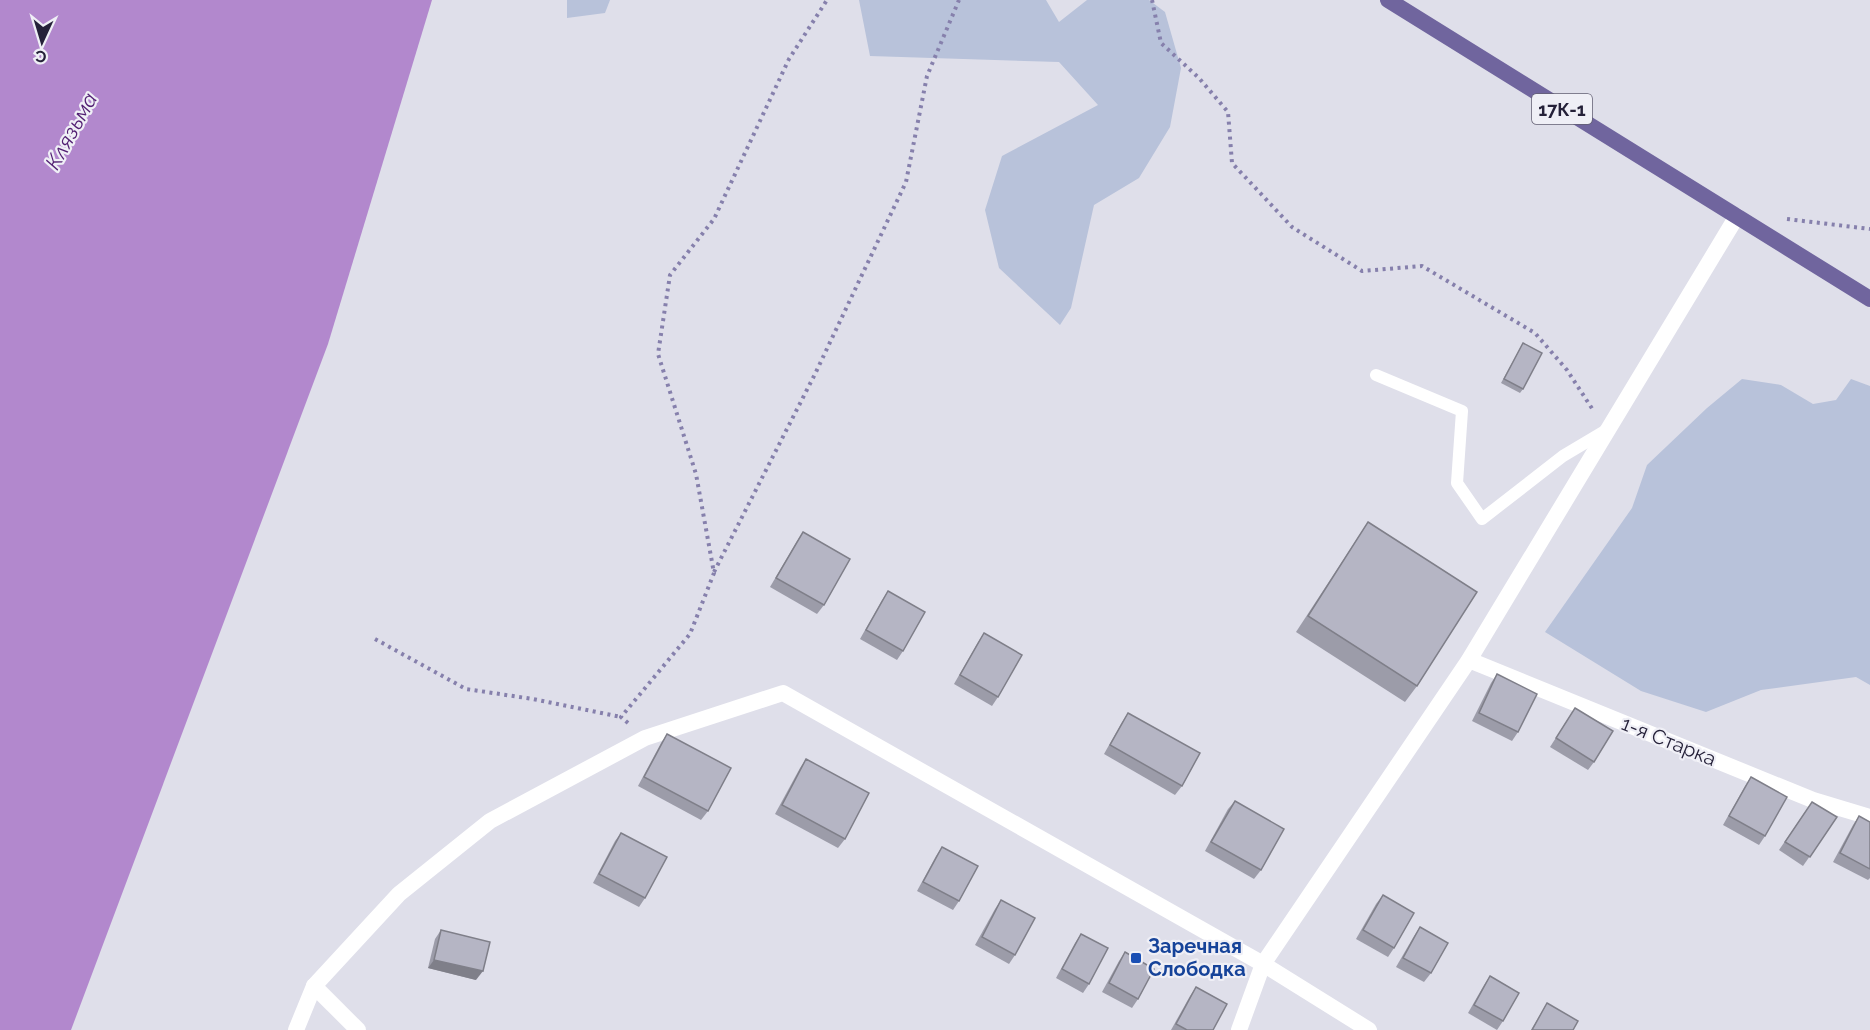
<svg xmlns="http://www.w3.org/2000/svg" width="1870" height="1030" viewBox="0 0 1870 1030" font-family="Raleway,sans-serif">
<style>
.green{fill:#b8c2da}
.water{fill:#b288cd}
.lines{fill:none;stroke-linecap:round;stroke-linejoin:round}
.path{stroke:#8680ac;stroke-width:4;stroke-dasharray:3 4.5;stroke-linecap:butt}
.service{stroke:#fff;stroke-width:12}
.minor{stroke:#fff;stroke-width:16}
.primary{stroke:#70659e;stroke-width:16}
.wall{fill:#9c9ca9}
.shaded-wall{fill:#7f7f89}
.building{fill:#b5b5c4;stroke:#7f7f89;stroke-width:1.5}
.transit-dot{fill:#1a4fb4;stroke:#efeff6;stroke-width:2}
.labels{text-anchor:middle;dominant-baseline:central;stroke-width:4.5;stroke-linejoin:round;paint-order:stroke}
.shield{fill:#efeff6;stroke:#625f72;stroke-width:1.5}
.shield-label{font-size:18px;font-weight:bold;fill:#252139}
.street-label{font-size:20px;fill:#252139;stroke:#efeff6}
.transit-label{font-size:20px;font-weight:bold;fill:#164399;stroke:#efeff6;text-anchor:start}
.water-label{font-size:21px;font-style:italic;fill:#511e72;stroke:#efeff6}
</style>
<rect width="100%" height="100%" fill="#dfdfea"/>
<!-- green -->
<g class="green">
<polygon points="567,0 610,0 605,13 567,18"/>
<polygon points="859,0 1046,0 1059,22 1087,0 1149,0 1165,12 1181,68 1170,127 1139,178 1094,205 1071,308 1060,325 999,268 985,210 1002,156 1098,105 1059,62 870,56"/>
<polygon points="1742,379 1781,385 1813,404 1836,400 1851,379 1870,386 1870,685 1856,677 1761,690 1706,712 1641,691 1545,632 1632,508 1647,465 1707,408"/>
</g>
<!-- water -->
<polygon class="water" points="0,0 432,0 328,344 71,1030 0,1030"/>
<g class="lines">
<!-- path -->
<g class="path">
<polyline points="1152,0 1161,43 1199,78 1228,112 1232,163 1292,227 1362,271 1422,266 1535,333 1567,370 1593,410"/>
<polyline points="1787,219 1870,229"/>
<polyline points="714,572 815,374 906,182 927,76 959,0"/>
<polyline points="375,639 466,689 533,699 621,717"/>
<polyline points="628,723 621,717 690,634 714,573 696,474 658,354 670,275 714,219 789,59 827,0"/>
</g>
<!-- service -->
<polyline class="service" points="1376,375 1462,411 1457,483 1482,519 1563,456 1605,431"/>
<!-- minor -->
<g class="minor">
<polyline points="1469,660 1813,800 1870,817"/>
<polyline points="314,986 358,1030"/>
<polyline points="296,1030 314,986 399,894 490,821 645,738 783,693 1263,964 1369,1030"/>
<polyline points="1239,1030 1263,964 1469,660 1737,216"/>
</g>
<!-- primary -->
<polyline class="primary" points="1388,0 1870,299"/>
</g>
<!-- wall -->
<g class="wall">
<polygon points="1523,343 1523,389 1520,393 1501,383"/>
<polygon points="1368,522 1417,686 1405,702 1296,632"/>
<polygon points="803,532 824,605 817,614 770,587 797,541"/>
<polygon points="888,591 903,651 897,660 860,639 882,600"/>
<polygon points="984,633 998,697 992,706 954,684 978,642"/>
<polygon points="1497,674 1518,732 1512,741 1472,721 1491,683"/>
<polygon points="1575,708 1594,762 1588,770 1550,747"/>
<polygon points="1128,713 1182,786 1175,795 1104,754 1122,722"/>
<polygon points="667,734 708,811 701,820 638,786 661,743"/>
<polygon points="806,759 845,839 838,848 775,814 800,768"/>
<polygon points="1751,777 1765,836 1759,845 1723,825 1745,786"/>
<polygon points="1235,801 1261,870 1254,879 1205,851 1228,809"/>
<polygon points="1812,802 1837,817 1803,866 1779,850"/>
<polygon points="1859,816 1870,822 1870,878 1868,880 1833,862 1853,825"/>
<polygon points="621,833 645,898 639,907 593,883 615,841"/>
<polygon points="942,847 959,901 953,910 917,891 936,856"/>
<polygon points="1383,895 1394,948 1388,957 1356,939 1376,904"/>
<polygon points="1001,900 1015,955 1009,964 975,945 995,909"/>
<polygon points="1420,927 1431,973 1424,982 1396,967 1414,936"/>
<polygon points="441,930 476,980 428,968 435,939"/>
<polygon points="1081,934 1089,984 1083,993 1056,978 1075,943"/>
<polygon points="1125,952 1138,999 1132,1008 1102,992 1119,961"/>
<polygon points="1490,976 1503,1021 1497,1030 1468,1013 1484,985"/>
<polygon points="1196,987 1213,1030 1171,1030 1190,996"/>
<polygon points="1547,1003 1573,1030 1531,1030"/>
</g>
<!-- shaded-wall -->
<polygon class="shaded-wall" points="434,960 483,971 476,980 428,968"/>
<!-- building -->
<g class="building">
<polygon points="1523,343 1542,353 1523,389 1504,379"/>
<polygon points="1368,522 1477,592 1417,686 1308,616"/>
<polygon points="803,532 850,559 824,605 776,578"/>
<polygon points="888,591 925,612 903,651 866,630"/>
<polygon points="984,633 1022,655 998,697 960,675"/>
<polygon points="1497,674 1537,694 1518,732 1479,713"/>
<polygon points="1575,708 1613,731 1594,762 1556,738"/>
<polygon points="1128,713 1200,753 1182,786 1110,745"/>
<polygon points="667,734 731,768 708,811 644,777"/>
<polygon points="806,759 869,793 845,839 782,805"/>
<polygon points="1751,777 1787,797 1765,836 1729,816"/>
<polygon points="1235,801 1284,829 1261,870 1211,842"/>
<polygon points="1812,802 1837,817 1810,857 1785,842"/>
<polygon points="1859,816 1870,822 1870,869 1840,853"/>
<polygon points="621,833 667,857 645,898 599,874"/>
<polygon points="942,847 978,866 959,901 923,882"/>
<polygon points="1383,895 1414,913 1394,948 1363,930"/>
<polygon points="1001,900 1035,918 1015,955 982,937"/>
<polygon points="1420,927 1448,943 1431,973 1403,958"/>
<polygon points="441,930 490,942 483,971 434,960"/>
<polygon points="1081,934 1108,948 1089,984 1062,969"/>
<polygon points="1125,952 1154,969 1138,999 1109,983"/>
<polygon points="1490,976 1519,993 1503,1021 1474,1005"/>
<polygon points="1196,987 1227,1004 1213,1030 1187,1030 1176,1024"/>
<polygon points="1547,1003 1578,1021 1573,1030 1532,1030"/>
</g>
<!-- markers -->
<rect class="transit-dot" x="1130" y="952" width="12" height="12" rx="3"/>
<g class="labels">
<!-- shield labels -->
<rect class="shield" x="1532" y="94" width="60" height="30" rx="4.5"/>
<g class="shield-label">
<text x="1562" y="109">17К-1</text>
</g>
<!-- street labels -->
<g class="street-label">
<text transform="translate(1669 741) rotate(22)">1-я Старка</text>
</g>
<!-- transit labels -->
<g class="transit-label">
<text x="1148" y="946">Заречная<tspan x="1148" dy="23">Слободка</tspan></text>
</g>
<!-- water labels -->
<g class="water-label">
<text transform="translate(71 131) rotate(-61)">Клязьма</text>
</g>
</g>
<!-- north arrow -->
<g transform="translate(42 42) rotate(184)" stroke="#efeff6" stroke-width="4.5" paint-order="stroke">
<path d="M0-4.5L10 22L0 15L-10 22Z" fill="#252139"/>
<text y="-9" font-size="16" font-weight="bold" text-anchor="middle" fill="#252139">С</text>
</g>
</svg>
